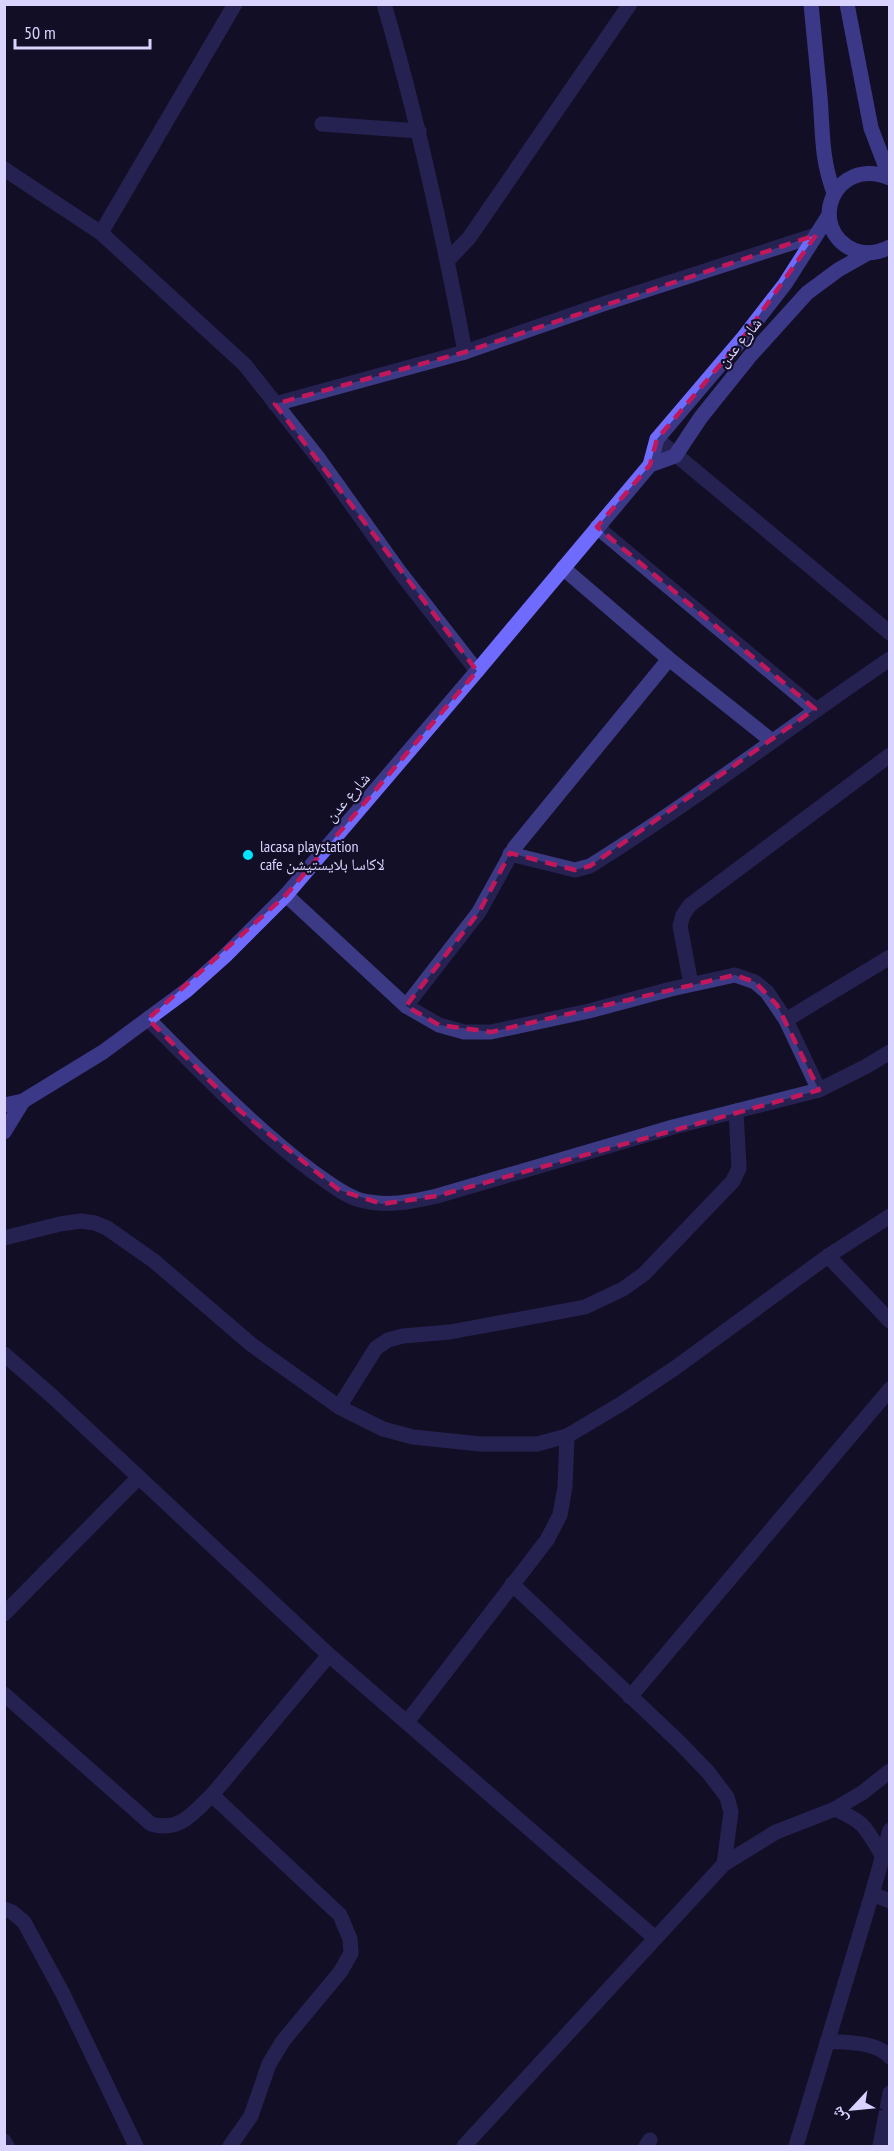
<svg xmlns="http://www.w3.org/2000/svg" width="894" height="2151" viewBox="0 0 894 2151" font-family="'PT Sans Narrow','Noto Naskh Arabic',sans-serif">
<style>
.lines{fill:none;stroke-linecap:round;stroke-linejoin:round}
.street{stroke:#3d3a85;stroke-width:15}
.secondary{stroke:#6f6bff;stroke-width:15}
.marked{fill:none;stroke:#c2185b;stroke-width:4.5;stroke-dasharray:12 8;stroke-linejoin:round}
.poi-dot{fill:#00e5ff;stroke:#130f26;stroke-width:2}
.labels{text-anchor:middle;dominant-baseline:central;stroke-width:4.5;stroke-linejoin:round;paint-order:stroke}
.street-label{font-size:16px;fill:#d9d4ff;stroke:#130f26}
.poi-label{font-size:16px;fill:#d9d4ff;stroke:#130f26;text-anchor:start}
</style>
<rect width="100%" height="100%" fill="#130f26"/>
<g class="lines">
<!-- street -->
<g class="street">
<path d="M384,4C418,119 443,235 465,352"/>
<polyline points="322,124 419,131"/>
<polyline points="4,169 101,233 245,365 319,459 399,571 477,671"/>
<polyline points="101,233 235,4"/>
<polyline points="448,260 469,238 630,4"/>
<polyline points="275,404 465,352 606,303 816,235"/>
<polyline points="657,439 890,633"/>
<polyline points="597,527 815,709"/>
<polyline points="563,568 669,659 772,741"/>
<path d="M510,854L575,870L590,866C693,802 789,727 890,659"/>
<polyline points="286,895 406,1006 439,1025 464,1032 491,1032 589,1011 671,989 735,975 755,982 767,992 786,1020 819,1090"/>
<polyline points="691,984 680,926 683,915 690,905 890,755"/>
<polyline points="406,1006 479,912 515,847 669,659"/>
<path d="M148,1019C201,1072 253,1127 313,1172C328,1182 343,1195 360,1200C387,1207 411,1202 437,1196L673,1127L819,1090L865,1067L890,1052"/>
<polyline points="786,1020 890,957"/>
<polyline points="4,1238 60,1224 81,1221 95,1223 107,1228 154,1261 252,1345 339,1407 383,1429 413,1437 480,1444 537,1444 567,1436 621,1404 675,1368 828,1256 890,1216"/>
<polyline points="828,1256 890,1321"/>
<polyline points="4,1354 52,1396 329,1655 655,1938"/>
<polyline points="339,1407 376,1348 388,1340 403,1336 450,1332 585,1307 623,1289 644,1274 733,1181 739,1168 736,1111"/>
<polyline points="512,1584 679,1742 708,1772 727,1797 731,1812 724,1864"/>
<polyline points="4,1614 139,1477"/>
<path d="M4,1694L151,1824C180,1832 192,1814 212,1795L329,1655"/>
<polyline points="630,1697 890,1389"/>
<polyline points="407,1722 547,1540 560,1515 565,1487 567,1436"/>
<polyline points="212,1795 340,1915 350,1939 351,1953 341,1971 283,2041 269,2064 251,2116 230,2146"/>
<path d="M835,1809C866,1823 865,1827 882,1855"/>
<polyline points="872,1894 890,1901"/>
<polyline points="4,1909 12,1912 24,1922 63,1994 136,2146"/>
<path d="M827,2041C846,2043 876,2041 890,2057"/>
<polyline points="4,2141 7,2146"/>
<polyline points="464,2146 724,1864 776,1832 835,1809 862,1793 890,1771"/>
<polyline points="646,2146 650,2140"/>
<polyline points="796,2146 872,1894 890,1830"/>
<polyline points="880,2146 890,2093"/>
</g>
<!-- secondary -->
<g class="secondary">
<path d="M811,4C814,35 817,66 820,97C823,134 821,158 834,193"/>
<polyline points="847,4 871,128 890,178"/>
<path d="M890,178C833,155 806,229 854,250C866,255 878,253 890,247"/>
<polyline points="650,465 675,456 701,417 750,356 807,293 838,270 868,253"/>
<polyline points="4,1105 23,1101 103,1052 187,990 225,956 286,895 477,671 650,465 657,439 743,338 785,284 829,215"/>
<polyline points="4,1132 23,1101"/>
</g>
</g>
<!-- marked area -->
<path d="M0 0H894V2151H0ZM816,235L743,338L657,439L650,465L597,527L815,709L590,866L575,870L510,853L479,912L406,1006L439,1025L491,1032L735,975L755,982L777,1005L819,1090L437,1196L382,1204L339,1190L239,1110L148,1019L286,895L477,671L275,404L465,352Z" fill="#130f26" fill-opacity=".55" fill-rule="evenodd"/>
<path class="marked" d="M816,235L743,338L657,439L650,465L597,527L815,709L590,866L575,870L510,853L479,912L406,1006L439,1025L491,1032L735,975L755,982L777,1005L819,1090L437,1196L382,1204L339,1190L239,1110L148,1019L286,895L477,671L275,404L465,352Z"/>
<!-- markers -->
<circle class="poi-dot" cx="248" cy="855" r="6"/>
<g class="labels">
<!-- street labels -->
<g class="street-label">
<text transform="translate(739 342) rotate(-50)">شارع عدن</text>
<text transform="translate(347 797) rotate(-49)">شارع عدن</text>
</g>
<!-- poi labels -->
<g class="poi-label">
<text x="260" y="846">lacasa playstation<tspan x="260" dy="18">cafe لاكاسا بلايستيشن</tspan></text>
</g>
</g>
<!-- border -->
<rect width="894" height="2151" fill="none" stroke="#d9d4ff" stroke-width="12"/>
<!-- north arrow -->
<g transform="translate(852 2109) rotate(244)" stroke="#130f26" stroke-width="4.5" paint-order="stroke">
<path d="M0-4.5L10 22L0 15L-10 22Z" fill="#d9d4ff"/>
<text y="-9" font-size="16" font-weight="bold" text-anchor="middle" fill="#d9d4ff">ش</text>
</g>
<!-- scale -->
<path d="M15 39v9h135v-9" fill="none" stroke="#d9d4ff" stroke-width="3"/>
<text x="24" y="39" font-size="18" fill="#d9d4ff" stroke="#130f26" stroke-width="4.5" paint-order="stroke">50 m</text>
</svg>
